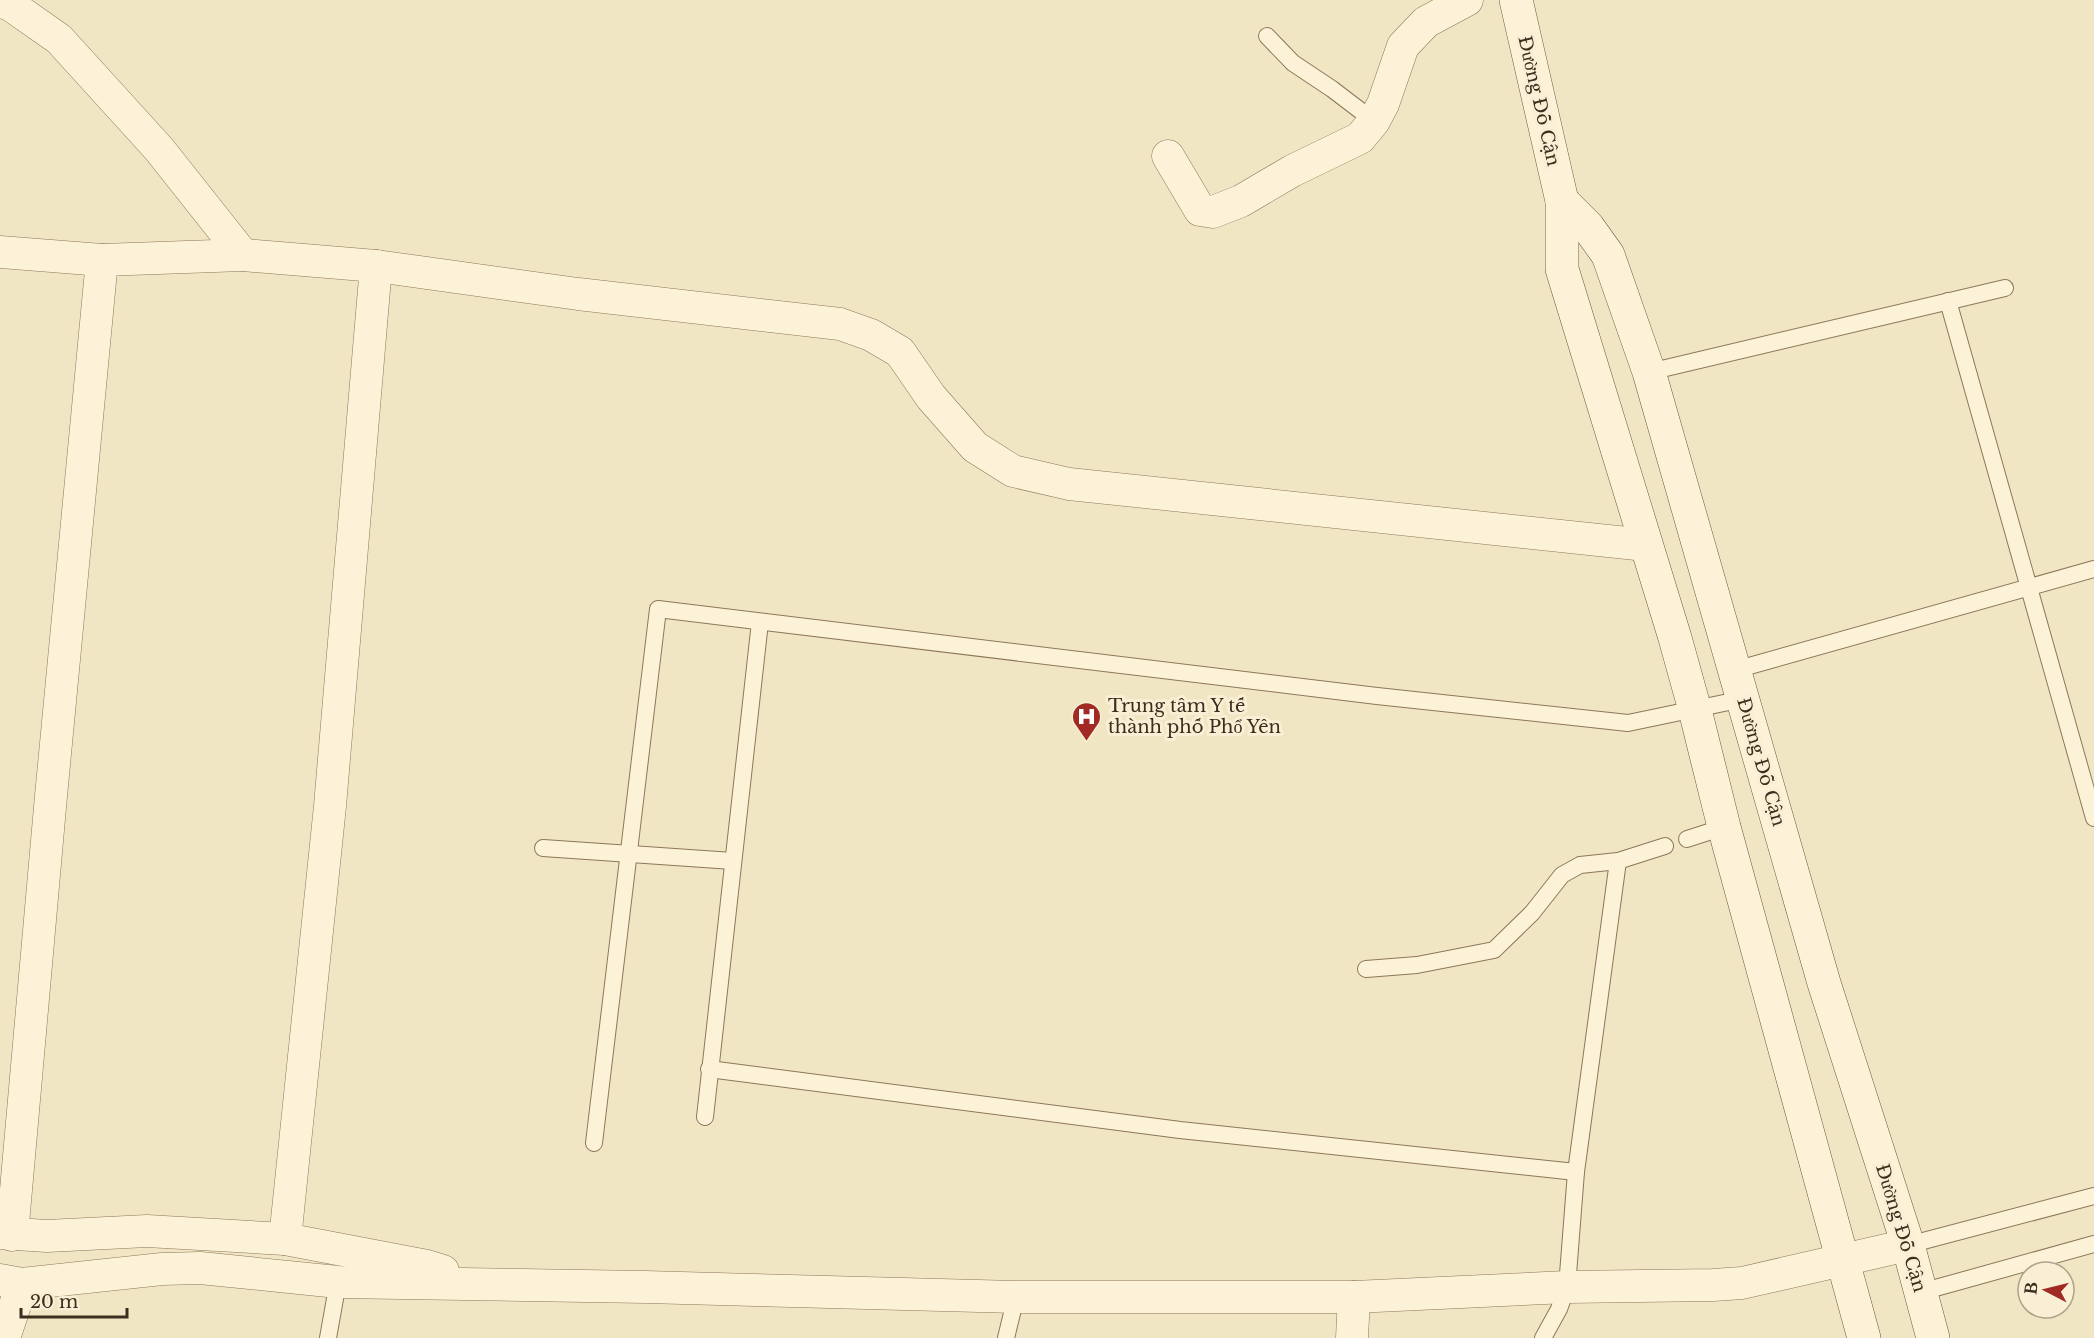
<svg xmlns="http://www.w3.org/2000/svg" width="2094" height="1338" viewBox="0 0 2094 1338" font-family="'Libre Baskerville',serif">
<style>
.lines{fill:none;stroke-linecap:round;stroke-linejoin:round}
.lane-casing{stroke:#8d7759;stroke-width:18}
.street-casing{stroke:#8d7759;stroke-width:33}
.secondary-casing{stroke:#6f583c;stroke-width:34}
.lane{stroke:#fbf2d8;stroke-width:16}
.street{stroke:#fbf2d8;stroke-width:32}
.secondary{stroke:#fbf2d8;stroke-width:33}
.labels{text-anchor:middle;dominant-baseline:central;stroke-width:6;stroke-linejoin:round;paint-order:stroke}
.street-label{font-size:18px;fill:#3c2e1e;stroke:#f8efd4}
.poi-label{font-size:18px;fill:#3c2e1e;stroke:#f8efd4;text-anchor:start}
</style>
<rect width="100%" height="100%" fill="#f1e6c4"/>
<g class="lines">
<defs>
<g id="lane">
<polyline points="1267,36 1293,63 1332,89 1374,121"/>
<polyline points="1948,301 2094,818"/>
<polyline points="1649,372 2005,288"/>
<polyline points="1735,670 2094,569"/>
<polyline points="1687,839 1724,827"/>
<polyline points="543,848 733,861"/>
<polyline points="1366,969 1417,965 1494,950 1532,913 1562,875 1580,865 1618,861 1665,846"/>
<polyline points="709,1069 1180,1130 1576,1172"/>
<polyline points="705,1117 760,622"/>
<polyline points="594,1143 658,609 1377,696 1628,723 1743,699"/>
<polyline points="1908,1245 2094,1196"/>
<polyline points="1921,1292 2094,1244"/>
<polyline points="328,1338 338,1282"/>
<polyline points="1006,1338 1016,1297"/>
<polyline points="1543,1338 1559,1309 1567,1287 1576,1172 1618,861"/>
</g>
<g id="street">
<polyline points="0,2 9,4 59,39 159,149 243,255"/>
<polyline points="1168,156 1200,210 1213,212 1241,201 1292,171 1360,138 1374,121 1383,104 1403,46 1426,22 1467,0"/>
<polyline points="0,252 102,260 243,255 376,266 578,294 840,324 871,335 900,352 931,397 975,447 1013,471 1069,484 1646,545"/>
<polyline points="0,1233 47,1236 147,1231 285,1239 427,1266 443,1271"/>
<polyline points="12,1235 51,796 102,260"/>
<polyline points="285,1239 330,806 376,266"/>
<polyline points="0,1280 22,1284 162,1269 200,1268 338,1282 645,1287 1016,1297 1354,1297 1567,1287 1713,1285 1742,1283 1908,1245"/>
<polyline points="4,1338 22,1284"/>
<polyline points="1352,1338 1354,1297"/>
</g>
<g id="secondary">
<polyline points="1516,0 1562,201 1562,269 1675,638 1695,710 1724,827 1864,1338"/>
<polyline points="1562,201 1588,227 1608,255 1649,372 1824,983 1908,1245 1933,1338"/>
</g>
</defs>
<!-- lane casing -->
<use href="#lane" class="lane-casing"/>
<!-- street casing -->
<use href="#street" class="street-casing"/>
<!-- secondary casing -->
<use href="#secondary" class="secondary-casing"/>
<!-- lane -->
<use href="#lane" class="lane"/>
<!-- street -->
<use href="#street" class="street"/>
<!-- secondary -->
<use href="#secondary" class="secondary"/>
</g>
<!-- icons -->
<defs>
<symbol id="hospital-pin" viewBox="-11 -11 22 30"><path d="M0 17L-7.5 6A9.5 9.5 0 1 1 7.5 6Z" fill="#a12a24" stroke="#f8efd4"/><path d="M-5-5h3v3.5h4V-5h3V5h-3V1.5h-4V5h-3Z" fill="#fff"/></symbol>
</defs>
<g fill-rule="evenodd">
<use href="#hospital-pin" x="1070" y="700" width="33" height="45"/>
</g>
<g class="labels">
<!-- street labels -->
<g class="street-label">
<text transform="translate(1539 101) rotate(77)">Đường Đỗ Cận</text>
<text transform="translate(1761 762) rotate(74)">Đường Đỗ Cận</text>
<text transform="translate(1901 1228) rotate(73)">Đường Đỗ Cận</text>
</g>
<!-- poi labels -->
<g class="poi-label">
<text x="1108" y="706">Trung tâm Y tế<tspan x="1108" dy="21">thành phố Phổ Yên</tspan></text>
</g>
</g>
<!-- north arrow -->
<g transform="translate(2046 1290) rotate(277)"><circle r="28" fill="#f8efd4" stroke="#ada28b" stroke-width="1.5"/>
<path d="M0-4.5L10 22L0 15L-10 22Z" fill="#a12a24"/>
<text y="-9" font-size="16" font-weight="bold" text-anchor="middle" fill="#3c2e1e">B</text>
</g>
<!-- scale -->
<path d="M21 1308v9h106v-9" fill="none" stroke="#3c2e1e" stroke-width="3"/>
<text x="30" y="1308" font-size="18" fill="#3c2e1e" stroke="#f8efd4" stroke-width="4.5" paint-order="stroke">20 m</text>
</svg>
